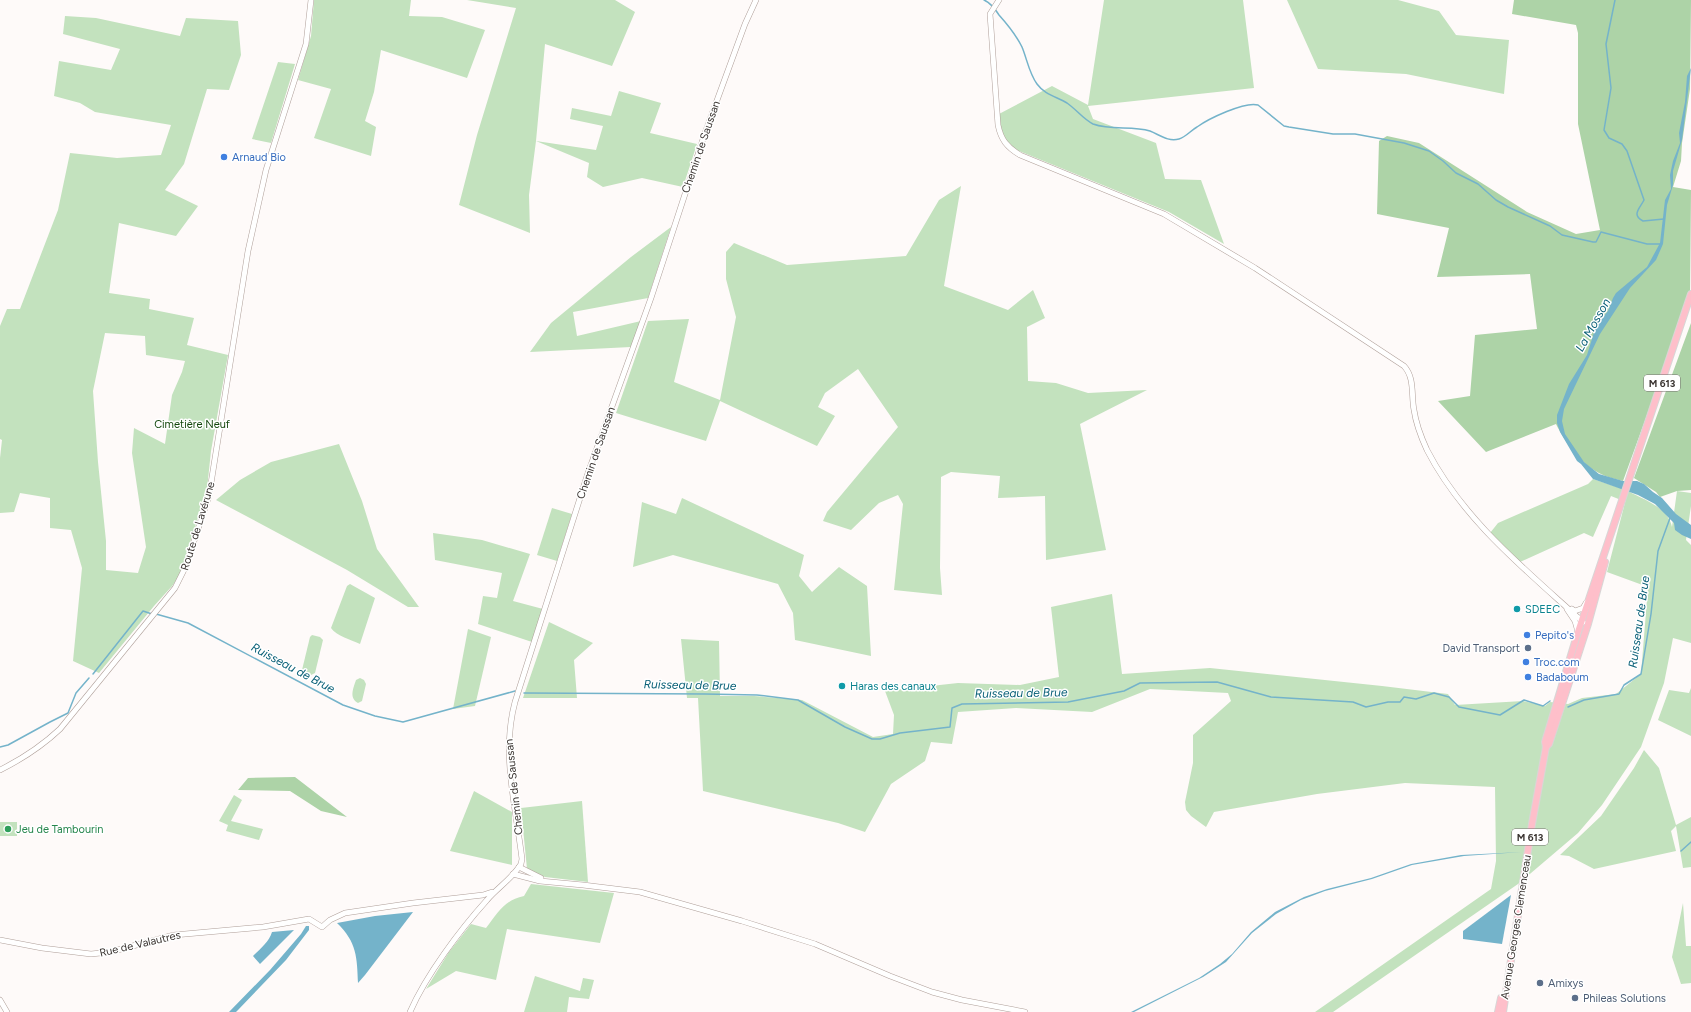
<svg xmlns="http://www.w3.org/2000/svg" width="1691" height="1012" viewBox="0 0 1691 1012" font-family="Figtree,sans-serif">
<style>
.green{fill:#c3e2be;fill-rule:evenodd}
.forest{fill:#add3a7}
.water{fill:#74b3ca}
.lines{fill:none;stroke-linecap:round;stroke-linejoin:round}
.stream{stroke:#74b3ca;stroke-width:1.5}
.tertiary-casing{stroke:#af9f99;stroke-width:6}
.primary-casing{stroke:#d8d6d6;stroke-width:8}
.tertiary{stroke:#fff;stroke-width:5}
.primary{stroke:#febfca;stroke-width:6}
.shop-dot{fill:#3f7fe0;stroke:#fff;stroke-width:1.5}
.culture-dot{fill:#0f9aa8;stroke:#fff;stroke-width:1.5}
.service-dot{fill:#5c6f8a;stroke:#fff;stroke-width:1.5}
.leisure-dot{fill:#2e9e5b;stroke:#fff;stroke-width:1.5}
.labels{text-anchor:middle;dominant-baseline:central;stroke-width:3;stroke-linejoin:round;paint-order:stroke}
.shield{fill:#fff;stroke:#75716f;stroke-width:1}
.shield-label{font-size:10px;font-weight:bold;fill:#3a3431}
.street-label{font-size:11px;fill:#3a3431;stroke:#fff}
.shop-label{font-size:11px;fill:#366cbe;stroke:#fff;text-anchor:start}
.park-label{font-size:11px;fill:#14470d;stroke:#fff}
.culture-label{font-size:11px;fill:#0d838f;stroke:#fff;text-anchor:start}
.service-label{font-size:11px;fill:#4e5e75;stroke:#fff;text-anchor:start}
.leisure-label{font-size:11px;fill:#27864d;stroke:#fff;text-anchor:start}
.water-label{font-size:12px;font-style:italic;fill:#0b6178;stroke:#fff}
</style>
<rect width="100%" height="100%" fill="#fefaf9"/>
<!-- green -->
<g class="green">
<polygon points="314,0 411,0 409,16 442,17 485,30 467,78 381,50 374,92 365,121 376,127 371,156 314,138 331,89 298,80 311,36"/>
<polygon points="467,0 615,0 635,12 612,66 545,44 536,141 596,150 603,126 570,119 572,108 611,116 619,91 661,103 650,133 697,144 683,187 642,178 603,187 587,177 589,163 536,141 529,195 530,233 459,205 477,135 516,8"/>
<path d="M1104,0H1243L1254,88L1088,106L1093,119L1156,143L1165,179L1201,180L1224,244L1169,212L1012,148C1003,137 1000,128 999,114L1052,86L1088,105Z"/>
<polygon points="1287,0 1398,0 1439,11 1456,35 1509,40 1504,94 1406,74 1318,69"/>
<path d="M65,16L96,18L180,36L186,18L238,21L241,55L229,90L207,89L184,164L165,190L198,206L176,236L119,223L109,293L150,299L149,309L194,318L187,345L228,355L211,451L207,489L180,574L173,585L154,606L99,673L73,661L82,568L71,530L50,528V498L20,493L14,512L0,513V458L2,440L0,439V326L7,309H20L58,210L70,153L117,158L161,155L171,125L95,112L80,103L54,96L59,61L111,70L120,49L63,34ZM105,333L145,336L146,355L185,361L182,372L172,395L165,444L134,428L132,453L146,547L138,573L106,570V541L98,462L93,391Z"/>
<polygon points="278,62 295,64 271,143 252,139"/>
<polygon points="961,186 944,286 1008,310 1033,290 1045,318 1027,327 1028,381 1056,383 1088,393 1147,390 1080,424 1106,550 1046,560 1045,496 998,498 1000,476 951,472 941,477 940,568 942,595 894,590 903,504 898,495 879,503 851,530 823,521 827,512 898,427 858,369 825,393 818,407 835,416 817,446 720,401 706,441 616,413 648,321 689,319 674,382 720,400 736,317 726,279 726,252 734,243 787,265 906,256 939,200"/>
<polygon points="671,227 648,298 573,312 577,336 641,321 631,347 530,352 551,323 631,257"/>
<polygon points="339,444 362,501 377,549 419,607 408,607 347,570 216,500 240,480 271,462"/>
<polygon points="1593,479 1623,489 1621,500 1611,496 1593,537 1584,533 1520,562 1490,533 1498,523 1588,484"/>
<path d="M1628,491C1644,500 1668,507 1672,527L1677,491L1691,493V506L1686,540L1691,545V643L1673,638L1664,683L1641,747L1602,805L1578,833L1518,884L1333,1012H1315L1491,889L1496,861L1495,787L1405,783L1317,794L1214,812L1206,827L1191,816L1186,810L1185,802L1193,763V735L1231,701L1228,693L1150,689L1092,712L1016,708L958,712L952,744L931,742L925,761L891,784L865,832L838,823L703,791L698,698H687L681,639L719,641L720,696H754L802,700L873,737L893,734L894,715L885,691L958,683L1020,685L1059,677L1051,607L1112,594L1122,674L1210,668L1382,686L1448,694L1455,705L1523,701L1545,706L1550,702L1568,704L1582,698L1616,694L1641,674L1648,587L1607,572Z"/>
<polygon points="682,498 804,555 799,576 812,592 839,567 867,586 871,656 795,640 793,613 778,584 673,555 633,567 642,502 676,514"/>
<polygon points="552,508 572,514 557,561 537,555"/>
<polygon points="433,533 482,540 530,554 513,601 543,609 532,642 478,624 483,596 497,598 502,573 435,560"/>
<path d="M350,584L375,598L360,644C352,640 336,636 331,628L347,586Z"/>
<polygon points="549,622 593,643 574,660 577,698 523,698"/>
<polygon points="468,629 491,637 475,706 453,709"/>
<polygon points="312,635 320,637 323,640 315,673 311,675 304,673 302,670 310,637"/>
<path d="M360,678L364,680L366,684L362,701L358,703C349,698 353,689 356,680Z"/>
<polygon points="1691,688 1691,736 1658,720 1669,690 1689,693"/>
<polygon points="1644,750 1659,768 1676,825 1691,817 1691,867 1683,868 1676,826 1671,831 1676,851 1594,869 1569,856 1560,855 1601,816 1634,768"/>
<polygon points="474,791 512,812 512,865 450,851"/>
<polygon points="234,795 242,800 231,821 263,829 259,840 226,831 228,825 219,821"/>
<polygon points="582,801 588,882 545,877 527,869 521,808"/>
<rect x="0" y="822" width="17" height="14"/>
<path d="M531,884L614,893L600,943L507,929L496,980L456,971L426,989L449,952L471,924L486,928C498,913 504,900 524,896Z"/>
<polygon points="1683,903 1686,946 1691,946 1691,983 1681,984 1672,957"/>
<polygon points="535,976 580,991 583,978 594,980 589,999 569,997 567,1012 524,1012"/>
</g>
<!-- forest -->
<g class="forest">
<path d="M1514,0H1691L1690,89L1682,143L1681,161L1673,187L1691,190L1690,297L1623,481C1615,479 1606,477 1599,473C1580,463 1565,442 1556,424L1486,452L1438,401L1470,396L1475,335L1537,329L1530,274L1437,277L1449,228L1377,214L1379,141L1387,136L1419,143L1527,212L1576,234L1600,230L1578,124V33L1576,25L1512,14Z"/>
<polygon points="1691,323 1691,490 1677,491 1660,497 1656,492 1634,478"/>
<polygon points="295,777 347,817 321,811 290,791 238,790 248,778"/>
</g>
<!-- water -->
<g class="water">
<polygon points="1691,68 1682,140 1673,171 1673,185 1667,205 1663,244 1656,260 1630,288 1600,334 1564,409 1562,421 1565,434 1584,462 1599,474 1623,481 1637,481 1644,484 1653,492 1662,498 1676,514 1691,525 1691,539 1682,535 1675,530 1674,523 1655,504 1638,495 1593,479 1581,464 1577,461 1560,432 1557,423 1557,415 1569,384 1587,355 1596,326 1608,311 1613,298 1616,293 1647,267 1660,243 1665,200 1671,189 1670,175 1673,161 1680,143 1679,133 1685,102 1687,76"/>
<polygon points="1522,852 1464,856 1412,865 1372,879 1325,891 1301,900 1276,914 1252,933 1226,962 1203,977 1134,1012 1131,1012 1199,978 1220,964 1232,954 1251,932 1275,912 1304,897 1327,889 1371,878 1411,864 1461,855"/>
<polygon points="1511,895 1502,944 1463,939 1463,931"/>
<path d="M413,912L365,975L358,983C357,958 357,942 337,923L375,916Z"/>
<polygon points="306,926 309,926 309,930 286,960 238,1010 236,1012 229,1012 270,970 301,934"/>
<path d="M294,930L260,964L253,956C260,949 269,942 272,932Z"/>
</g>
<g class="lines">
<!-- stream -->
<g class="stream">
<path d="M984,0C991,3 995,9 999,15C1008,25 1016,35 1022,47C1027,59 1029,73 1037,84C1044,94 1057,97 1067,103C1077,110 1083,119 1093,124C1112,131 1132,125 1150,131C1160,135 1168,142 1179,139C1186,137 1190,131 1197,127C1208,119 1245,101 1258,105L1284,126L1289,127L1333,134H1355L1404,143L1429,151L1443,161L1456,173L1478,184L1496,200L1508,207L1550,226L1562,235L1593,242H1596L1601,232L1647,244H1660"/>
<path d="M1615,0L1606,44L1611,88L1604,130L1609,138L1622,144L1627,151L1644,200C1640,208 1631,215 1643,221L1664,219"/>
<polyline points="156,614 188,623 343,705 375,716 403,722 515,691"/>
<polyline points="93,674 143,611 152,614"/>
<polyline points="524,693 705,694 757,695 798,700 845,727 872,739 880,739 900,733 950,727 952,708 962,704 1068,702 1124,691 1140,683 1217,682 1271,697 1353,702 1366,707 1388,702 1400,702 1404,697 1416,699 1434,693 1449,697 1459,707 1500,715 1524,700 1543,706 1550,701"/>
<polyline points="1568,707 1584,700 1619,694 1624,685 1641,674 1651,614 1658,551 1670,518"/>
<polyline points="0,747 8,745 50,722 68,713 76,693 89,678"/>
<polyline points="1681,851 1691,842"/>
</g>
<defs>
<g id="tertiary">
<path d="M999,0L990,14L998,125C1001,140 1007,147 1020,155L1164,214L1255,268L1404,366C1415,378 1411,395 1414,410C1416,424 1421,437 1427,450C1463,520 1526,570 1583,622"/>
<polyline points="1567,609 1575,621 1578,632"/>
<polyline points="1572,609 1575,611 1583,608 1586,603"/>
<path d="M0,770C22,759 42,746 60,729L175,588L185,568L209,496L248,251L266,170L306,44L311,0"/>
<polyline points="519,867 541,878"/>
<polyline points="513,874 540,881 583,885 640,892 742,921 815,944 890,976 932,992 962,1000 1025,1012"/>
<polyline points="0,940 42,948 91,954 110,952 174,935 263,927 309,919 322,927 330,920 345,913 413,903 483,895 492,892"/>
<polyline points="0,1000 7,1012"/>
<path d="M410,1012C426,975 460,930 487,900C497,888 513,878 521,864L522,859C516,808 501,753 515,702L588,473L651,298L705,133L745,24L756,0"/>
</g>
<g id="primary">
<polyline points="1546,747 1549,744 1588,624 1605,562"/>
<polyline points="1498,1012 1501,998"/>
<polyline points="1503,1012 1532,824 1546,747 1545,742 1578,632 1691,294"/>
</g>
</defs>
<!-- tertiary casing -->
<use href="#tertiary" class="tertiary-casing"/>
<!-- primary casing -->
<use href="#primary" class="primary-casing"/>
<!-- tertiary -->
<use href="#tertiary" class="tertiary"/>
<!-- primary -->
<use href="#primary" class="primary"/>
</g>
<!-- markers -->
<g class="shop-dot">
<circle cx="224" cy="157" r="4"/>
<circle cx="1527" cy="635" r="4"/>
<circle cx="1526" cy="662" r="4"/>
<circle cx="1528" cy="677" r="4"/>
</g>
<g class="culture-dot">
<circle cx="1517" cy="609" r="4"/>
<circle cx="842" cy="686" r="4"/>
</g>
<g class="service-dot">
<circle cx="1528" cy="648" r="4"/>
<circle cx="1540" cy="983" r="4"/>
<circle cx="1575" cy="998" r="4"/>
</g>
<circle class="leisure-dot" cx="8" cy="829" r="4"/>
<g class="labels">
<!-- shield labels -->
<g class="shield">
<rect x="1644" y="375" width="36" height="16" rx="3"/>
<rect x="1512" y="829" width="36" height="16" rx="3"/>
</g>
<g class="shield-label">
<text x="1662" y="383">M 613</text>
<text x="1530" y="837">M 613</text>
</g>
<!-- street labels -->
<g class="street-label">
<text transform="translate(701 147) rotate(-71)">Chemin de Saussan</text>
<text transform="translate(596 453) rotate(-71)">Chemin de Saussan</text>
<text transform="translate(198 526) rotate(-73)">Route de Lavérune</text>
<text transform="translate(514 787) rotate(-96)">Chemin de Saussan</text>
<text transform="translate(1516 927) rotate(-81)">Avenue Georges Clemenceau</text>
<text transform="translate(140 944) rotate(-13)">Rue de Valautres</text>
</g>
<!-- shop labels -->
<g class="shop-label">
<text x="232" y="157">Arnaud Bio</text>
<text x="1535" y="635">Pepito's</text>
<text x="1534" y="662">Troc.com</text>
<text x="1536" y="677">Badaboum</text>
</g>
<!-- park labels -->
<g class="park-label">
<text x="192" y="424">Cimetière Neuf</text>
</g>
<!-- culture labels -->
<g class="culture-label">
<text x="1525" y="609">SDEEC</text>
<text x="850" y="686">Haras des canaux</text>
</g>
<!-- service labels -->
<g class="service-label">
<text x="1520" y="648" text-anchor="end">David Transport</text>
<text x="1548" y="983">Amixys</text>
<text x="1583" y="998">Phileas Solutions</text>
</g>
<!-- leisure labels -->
<g class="leisure-label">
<text x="16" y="829">Jeu de Tambourin</text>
</g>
<!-- water labels -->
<g class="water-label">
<text transform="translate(1593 325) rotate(-61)">La Mosson</text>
<text transform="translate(1639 622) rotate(-82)">Ruisseau de Brue</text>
<text transform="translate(293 668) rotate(28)">Ruisseau de Brue</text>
<text transform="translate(690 685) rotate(1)">Ruisseau de Brue</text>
<text transform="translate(1021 693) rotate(-1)">Ruisseau de Brue</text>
</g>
</g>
</svg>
